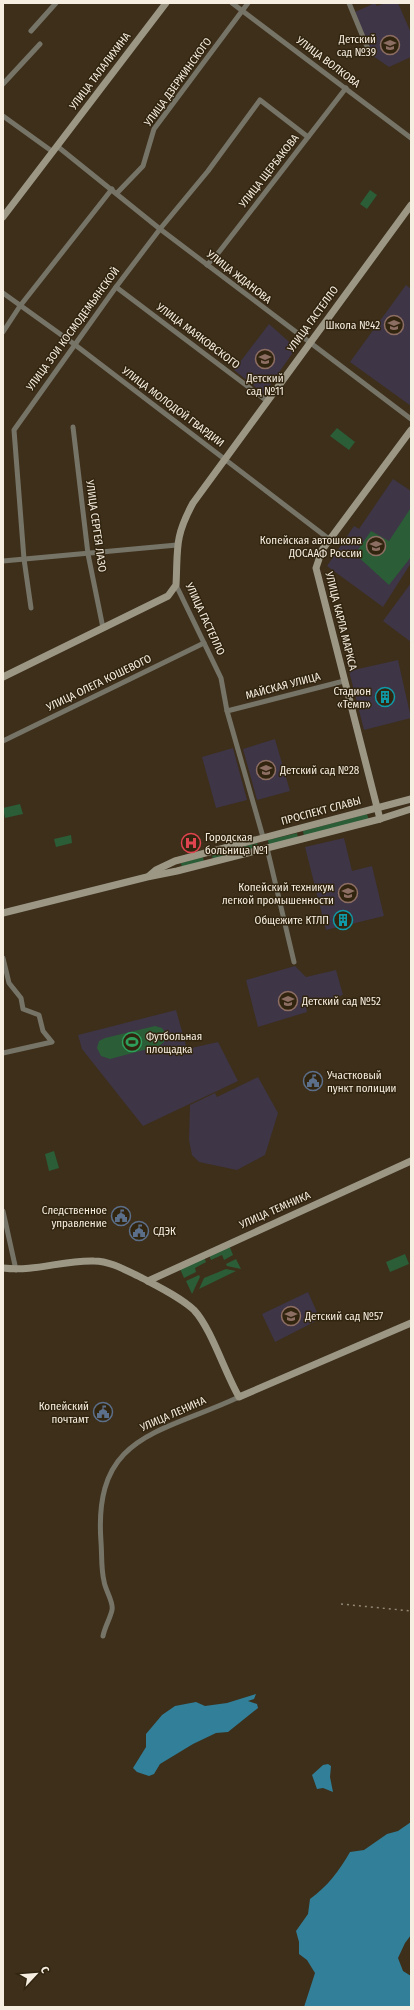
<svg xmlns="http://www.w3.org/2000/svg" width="414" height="2010" viewBox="0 0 414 2010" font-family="'Fira Sans Condensed',sans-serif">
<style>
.education{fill:#3e3546}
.green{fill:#2b5d37}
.water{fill:#317f99}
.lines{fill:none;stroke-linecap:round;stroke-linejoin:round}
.street{stroke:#767367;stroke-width:5}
.secondary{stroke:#9c9785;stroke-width:7}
.rail{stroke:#938876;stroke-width:1.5;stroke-dasharray:2 4;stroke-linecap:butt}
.labels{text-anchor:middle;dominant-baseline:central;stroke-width:3;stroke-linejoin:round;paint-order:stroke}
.poi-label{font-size:11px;fill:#f6eee0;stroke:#322510;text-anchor:end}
.street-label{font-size:11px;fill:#f6eee0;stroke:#322510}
</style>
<rect width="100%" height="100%" fill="#3d2f1a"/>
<!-- education -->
<g class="education">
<polygon points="375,3 377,6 386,3 398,3 411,33 411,57 389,67 373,56 355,12"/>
<polygon points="406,285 411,289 411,406 350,362"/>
<polygon points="269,324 296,348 264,394 234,370"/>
<polygon points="393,479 411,491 411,563 383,607 327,566 354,526 359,529"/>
<polygon points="411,583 411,642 383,621"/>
<polygon points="398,660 411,718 364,730 349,671"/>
<polygon points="275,739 290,791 257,800 243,749"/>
<polygon points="233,748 247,800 216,808 202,757"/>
<polygon points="344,838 352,871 372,866 384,916 326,930 305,847"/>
<polygon points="295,966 306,977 336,970 343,995 306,1006 307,1012 258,1027 246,980"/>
<polygon points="176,1010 187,1049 218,1042 238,1081 143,1126 82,1049 78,1035"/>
<polygon points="258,1077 278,1113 265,1155 237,1170 199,1162 192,1155 189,1140 190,1105 215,1093 217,1097"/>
<polygon points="308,1292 320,1319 275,1342 262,1314"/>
</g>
<!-- green -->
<g class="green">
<polygon points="370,190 377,195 367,209 360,204"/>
<polygon points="337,428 355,442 349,450 330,436"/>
<polygon points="410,509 411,557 389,585 355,554 371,531 389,541"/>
<polygon points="20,804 23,814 5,818 3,808"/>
<polygon points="367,814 369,820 304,837 303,831"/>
<polygon points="297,833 298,838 269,846 268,840"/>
<polygon points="71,835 72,843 56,847 54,839"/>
<polygon points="257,843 259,848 213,860 212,855"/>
<polygon points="203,857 204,862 182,868 181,863"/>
<polygon points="155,1026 162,1028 166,1034 164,1042 159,1046 110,1059 101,1056 97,1048 99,1041 105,1038"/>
<polygon points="54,1151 59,1168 49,1171 45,1154"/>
<polygon points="229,1245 233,1255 224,1260 222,1255 211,1260 209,1255"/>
<polygon points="405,1254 409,1264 390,1272 386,1262"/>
<polygon points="204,1257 206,1262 195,1268 196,1272 184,1278 180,1269"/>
<polygon points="236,1259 241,1269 227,1266 226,1264"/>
<polygon points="226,1269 236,1271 199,1289 204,1278"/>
<polygon points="199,1275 200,1277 192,1294 186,1281"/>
</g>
<!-- water -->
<g class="water">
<polygon points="256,1694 254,1699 248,1701 257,1704 258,1708 228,1732 216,1733 193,1744 160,1764 154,1774 149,1776 137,1772 133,1768 146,1747 146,1734 162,1715 175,1706 196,1702 205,1706 227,1703"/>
<polygon points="328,1764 331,1766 330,1777 333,1792 323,1788 317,1789 312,1775 323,1765"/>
<path d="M411,1822V1935L405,1943L398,1958L403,1971L411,1976V2007H304L315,1973L307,1960L299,1954V1942L296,1931L308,1914L310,1899C328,1886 339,1871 350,1852L364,1850L387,1834L398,1831Z"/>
</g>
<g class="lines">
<!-- street -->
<g class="street">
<polyline points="232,3 411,138"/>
<polyline points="349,3 370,54"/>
<polyline points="31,31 56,3"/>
<polyline points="3,84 40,44"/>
<polyline points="3,116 53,152"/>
<polyline points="57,146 160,229 411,419"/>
<polyline points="117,193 143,166 154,129 248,3"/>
<polyline points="207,265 219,252 346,88"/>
<polyline points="116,287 267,401"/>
<polyline points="3,293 74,344 329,539"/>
<polyline points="3,332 20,306 112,189"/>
<polyline points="73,427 88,554 103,628"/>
<polyline points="3,561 177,545"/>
<polyline points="176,585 221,678 227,711 263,837"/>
<polyline points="31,608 24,559 14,430 116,287 160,229 208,171 260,100 308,137"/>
<polyline points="227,711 344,681"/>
<polyline points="3,741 204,643"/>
<polyline points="267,848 294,962"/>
<polyline points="3,958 9,983 21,998 23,1009 39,1015 43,1031 52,1042 3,1053"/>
<polyline points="3,1211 16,1270"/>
<path d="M103,1636C105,1626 110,1619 112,1610C114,1602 105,1590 104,1581C101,1569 102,1555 101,1542C93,1434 160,1434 239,1397"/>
</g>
<!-- secondary -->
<g class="secondary">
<polyline points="3,217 166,3"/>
<path d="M3,677L168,596L176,585C178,548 174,538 193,503L411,205"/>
<polyline points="380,819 316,568 322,550 411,430"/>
<polyline points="149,876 156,870 175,861 411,799"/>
<polyline points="3,913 147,877 177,871 380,819 411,809"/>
<path d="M3,1268C36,1272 62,1260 94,1261C111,1261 127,1271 142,1278C159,1287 180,1297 194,1310C211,1328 225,1373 239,1397L411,1323"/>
<polyline points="148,1281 411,1161"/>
</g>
<!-- rail -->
<polyline class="rail" points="341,1604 411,1611"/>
</g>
<!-- icons -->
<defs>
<symbol id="school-ring" viewBox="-11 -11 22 22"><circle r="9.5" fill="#322510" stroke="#8d6e63" stroke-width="1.5"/><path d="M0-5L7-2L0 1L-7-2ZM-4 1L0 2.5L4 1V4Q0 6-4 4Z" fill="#8d6e63"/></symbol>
<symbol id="university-ring" viewBox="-11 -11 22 22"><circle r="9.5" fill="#322510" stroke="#8d6e63" stroke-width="1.5"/><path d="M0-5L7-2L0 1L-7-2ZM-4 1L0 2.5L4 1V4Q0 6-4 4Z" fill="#8d6e63"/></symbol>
<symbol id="building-ring" viewBox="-11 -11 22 22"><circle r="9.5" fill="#322510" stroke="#0f9aa8" stroke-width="1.5"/><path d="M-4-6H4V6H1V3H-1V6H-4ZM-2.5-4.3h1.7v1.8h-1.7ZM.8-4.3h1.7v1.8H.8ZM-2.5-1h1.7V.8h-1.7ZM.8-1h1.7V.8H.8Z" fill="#0f9aa8"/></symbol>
<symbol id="hospital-ring" viewBox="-11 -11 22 22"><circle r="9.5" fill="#322510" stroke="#e0444e" stroke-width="1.5"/><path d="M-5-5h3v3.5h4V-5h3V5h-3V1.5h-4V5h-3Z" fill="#e0444e"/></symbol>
<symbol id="stadium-ring" viewBox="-11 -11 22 22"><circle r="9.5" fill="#322510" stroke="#2e9e5b" stroke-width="1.5"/><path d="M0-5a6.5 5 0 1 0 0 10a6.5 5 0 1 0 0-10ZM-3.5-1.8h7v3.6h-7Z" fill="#2e9e5b"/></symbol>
<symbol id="civic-ring" viewBox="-11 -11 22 22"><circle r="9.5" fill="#322510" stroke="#5c6f8a" stroke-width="1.5"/><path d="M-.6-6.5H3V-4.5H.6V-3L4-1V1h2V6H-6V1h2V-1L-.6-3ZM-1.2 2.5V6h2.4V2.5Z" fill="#5c6f8a"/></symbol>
</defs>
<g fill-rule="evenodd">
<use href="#school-ring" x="379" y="34" width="22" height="22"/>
<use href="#school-ring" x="383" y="314" width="22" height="22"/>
<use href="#school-ring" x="254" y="348" width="22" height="22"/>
<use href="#university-ring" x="365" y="535" width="22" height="22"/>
<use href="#building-ring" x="374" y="686" width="22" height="22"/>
<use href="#school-ring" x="255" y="759" width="22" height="22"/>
<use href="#hospital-ring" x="180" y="832" width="22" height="22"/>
<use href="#university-ring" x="337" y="882" width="22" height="22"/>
<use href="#building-ring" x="332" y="909" width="22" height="22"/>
<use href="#school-ring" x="277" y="990" width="22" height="22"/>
<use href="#stadium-ring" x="121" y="1031" width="22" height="22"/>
<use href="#civic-ring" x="302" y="1070" width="22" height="22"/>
<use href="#civic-ring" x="110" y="1205" width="22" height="22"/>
<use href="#civic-ring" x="128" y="1220" width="22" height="22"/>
<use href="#school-ring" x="280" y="1305" width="22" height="22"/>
<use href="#civic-ring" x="92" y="1401" width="22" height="22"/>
</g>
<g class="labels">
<!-- poi labels -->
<g class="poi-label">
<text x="376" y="39">Детский<tspan x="376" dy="13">сад №39</tspan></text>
<text x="380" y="325">Школа №42</text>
<text x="265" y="378" text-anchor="middle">Детский<tspan x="265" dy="13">сад №11</tspan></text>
<text x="362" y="540">Копейская автошкола<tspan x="362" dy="13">ДОСААФ России</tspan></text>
<text x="371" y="691">Стадион<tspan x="371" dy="13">«Темп»</tspan></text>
<text x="280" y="770" text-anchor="start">Детский сад №28</text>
<text x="205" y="837" text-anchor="start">Городская<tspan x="205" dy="13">больница №1</tspan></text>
<text x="334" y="887">Копейский техникум<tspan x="334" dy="13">легкой промышенности</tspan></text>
<text x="329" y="920">Общежите КТЛП</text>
<text x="302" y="1001" text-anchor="start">Детский сад №52</text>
<text x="146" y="1036" text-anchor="start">Футбольная<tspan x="146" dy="13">площадка</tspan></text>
<text x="327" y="1075" text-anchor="start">Участковый<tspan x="327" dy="13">пункт полиции</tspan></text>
<text x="107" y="1210">Следственное<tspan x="107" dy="13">управление</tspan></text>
<text x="153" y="1231" text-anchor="start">СДЭК</text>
<text x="305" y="1316" text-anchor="start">Детский сад №57</text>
<text x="89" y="1406">Копейский<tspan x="89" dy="13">почтамт</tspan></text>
</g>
<!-- street labels -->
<g class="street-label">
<text transform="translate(328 62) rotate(37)">УЛИЦА ВОЛКОВА</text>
<text transform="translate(100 71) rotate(-53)">УЛИЦА ТАЛАЛИХИНА</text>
<text transform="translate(178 82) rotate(-54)">УЛИЦА ДЗЕРЖИНСКОГО</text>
<text transform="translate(269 171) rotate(-52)">УЛИЦА ЩЕРБАКОВА</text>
<text transform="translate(239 277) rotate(38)">УЛИЦА ЖДАНОВА</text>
<text transform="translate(313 319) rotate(-54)">УЛИЦА ГАСТЕЛЛО</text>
<text transform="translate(73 329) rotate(-54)">УЛИЦА ЗОИ КОСМОДЕМЬЯНСКОЙ</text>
<text transform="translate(198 336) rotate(37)">УЛИЦА МАЯКОВСКОГО</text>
<text transform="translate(173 407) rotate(37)">УЛИЦА МОЛОДОЙ ГВАРДИИ</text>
<text transform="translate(96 526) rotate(82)">УЛИЦА СЕРГЕЯ ЛАЗО</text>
<text transform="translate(205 619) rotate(65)">УЛИЦА ГАСТЕЛЛО</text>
<text transform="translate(341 621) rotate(76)">УЛИЦА КАРЛА МАРКСА</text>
<text transform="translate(99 683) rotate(-26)">УЛИЦА ОЛЕГА КОШЕВОГО</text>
<text transform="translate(283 686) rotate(-15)">МАЙСКАЯ УЛИЦА</text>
<text transform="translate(321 811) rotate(-15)">ПРОСПЕКТ СЛАВЫ</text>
<text transform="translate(275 1210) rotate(-24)">УЛИЦА ТЕМНИКА</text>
<text transform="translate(173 1414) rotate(-24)">УЛИЦА ЛЕНИНА</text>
</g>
</g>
<!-- border -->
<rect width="414" height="2010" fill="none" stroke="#f6eee0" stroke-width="8"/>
<!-- north arrow -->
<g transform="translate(36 1974) rotate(64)" stroke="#322510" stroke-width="3" paint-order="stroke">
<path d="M0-3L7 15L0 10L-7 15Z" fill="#f6eee0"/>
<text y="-6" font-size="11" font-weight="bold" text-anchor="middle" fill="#f6eee0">С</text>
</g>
</svg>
